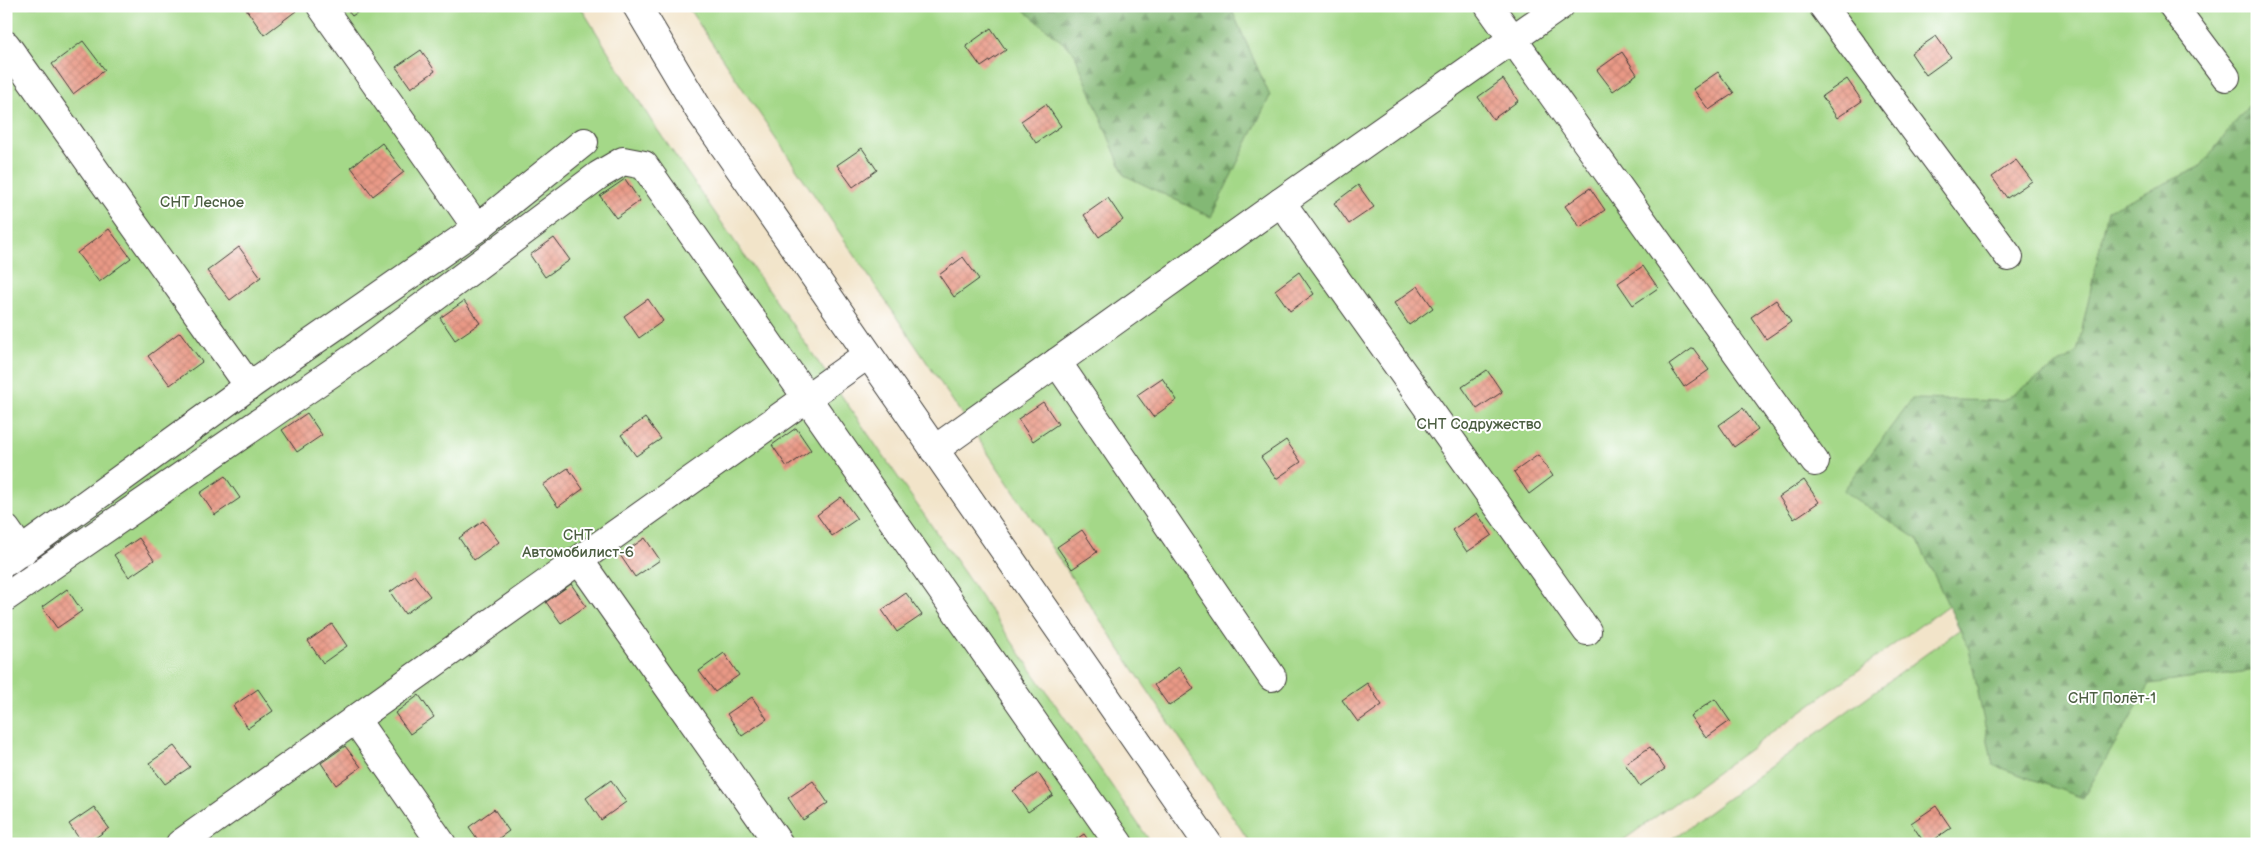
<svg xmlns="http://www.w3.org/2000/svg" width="2263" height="850" viewBox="0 0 2263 850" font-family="'Balsamiq Sans',sans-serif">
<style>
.green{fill:#a4d888;stroke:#607a52}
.forest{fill:url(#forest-firs);stroke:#506a48}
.building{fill:url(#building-cross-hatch)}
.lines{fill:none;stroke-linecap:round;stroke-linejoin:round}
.minor-casing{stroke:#3c3a36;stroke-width:30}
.minor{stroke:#fff;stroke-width:28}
.labels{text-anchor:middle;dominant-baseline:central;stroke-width:4;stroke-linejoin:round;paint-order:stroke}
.park-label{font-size:15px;fill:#4c5e42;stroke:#fff}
</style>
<defs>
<pattern id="forest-firs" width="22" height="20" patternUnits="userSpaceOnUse" patternTransform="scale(1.25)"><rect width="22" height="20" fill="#83b874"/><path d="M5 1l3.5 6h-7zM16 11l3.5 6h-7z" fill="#6a955e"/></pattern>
<pattern id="building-cross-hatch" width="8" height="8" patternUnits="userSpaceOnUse" patternTransform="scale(1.25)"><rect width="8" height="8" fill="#e99986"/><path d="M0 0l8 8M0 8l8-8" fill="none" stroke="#c78373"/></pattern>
</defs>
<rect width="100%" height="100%" fill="#fff"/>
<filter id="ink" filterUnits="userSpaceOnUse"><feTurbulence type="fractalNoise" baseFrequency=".02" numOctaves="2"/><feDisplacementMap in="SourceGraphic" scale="10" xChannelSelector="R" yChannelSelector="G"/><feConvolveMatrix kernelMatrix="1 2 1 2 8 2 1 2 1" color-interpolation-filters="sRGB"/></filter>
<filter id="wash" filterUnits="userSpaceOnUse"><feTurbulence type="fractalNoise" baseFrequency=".0096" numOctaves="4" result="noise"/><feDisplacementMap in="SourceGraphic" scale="20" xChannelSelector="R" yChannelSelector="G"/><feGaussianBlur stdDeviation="1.12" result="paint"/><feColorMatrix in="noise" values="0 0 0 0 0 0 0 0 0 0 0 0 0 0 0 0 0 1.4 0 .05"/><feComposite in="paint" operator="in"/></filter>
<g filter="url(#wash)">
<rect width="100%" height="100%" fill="#f2e4c9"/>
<!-- green -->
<g class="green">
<polygon points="6,6 580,6 652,122 1152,844 6,844"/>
<polygon points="687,6 2257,6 2257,382 1618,844 1251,844"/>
<polygon points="2257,413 2257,844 1665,844"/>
</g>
<!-- forest -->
<g class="forest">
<polygon points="1019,6 1230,6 1270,96 1211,217 1124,175 1074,52"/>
<polygon points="2257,95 2257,670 2150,684 2083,798 1993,765 1969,649 1917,539 1843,491 1912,399 2003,401 2077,352 2108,210 2200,167"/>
</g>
<g id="blocks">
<!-- building -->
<g class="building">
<polygon points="244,6 293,6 296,11 264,35"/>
<polygon points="344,6 367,6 352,16"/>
<polygon points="991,28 1006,50 981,67 966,46"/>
<polygon points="1936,36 1951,57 1926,75 1911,53"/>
<polygon points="83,41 105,70 73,94 52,64"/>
<polygon points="421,50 435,71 411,88 396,67"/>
<polygon points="1622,52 1637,74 1613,91 1597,70"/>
<polygon points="1718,72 1734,93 1709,110 1693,89"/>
<polygon points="1503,79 1518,101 1493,119 1478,97"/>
<polygon points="1847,79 1862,101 1837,118 1822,96"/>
<polygon points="1046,104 1061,126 1036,143 1021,121"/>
<polygon points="382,143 404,172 373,196 351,167"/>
<polygon points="862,148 877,170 853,187 837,165"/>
<polygon points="2016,160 2032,181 2007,198 1992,177"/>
<polygon points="625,179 640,201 616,218 600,196"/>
<polygon points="1358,185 1374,207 1349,224 1334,203"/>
<polygon points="1590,188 1605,210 1580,227 1565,206"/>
<polygon points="1108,198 1123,220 1099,237 1084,215"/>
<polygon points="109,229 131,258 99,282 77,253"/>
<polygon points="554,238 570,260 545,277 530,255"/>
<polygon points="239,247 261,277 230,300 207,271"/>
<polygon points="963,257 979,279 954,297 939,275"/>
<polygon points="1643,266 1658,288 1633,305 1618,283"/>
<polygon points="1299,272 1314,294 1290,311 1275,290"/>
<polygon points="1418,286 1433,308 1409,325 1394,303"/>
<polygon points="648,299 663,321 639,338 624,316"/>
<polygon points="1776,300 1791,322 1766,339 1751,317"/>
<polygon points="464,301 480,323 455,340 440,318"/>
<polygon points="180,332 202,362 170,385 148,356"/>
<polygon points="1693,348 1709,370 1684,387 1669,365"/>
<polygon points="1487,370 1502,392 1477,409 1462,387"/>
<polygon points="1162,378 1177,400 1153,417 1137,395"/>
<polygon points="1043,402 1058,424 1033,441 1018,419"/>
<polygon points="1743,408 1758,430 1734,447 1719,425"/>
<polygon points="307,413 322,435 297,452 282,430"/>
<polygon points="645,418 661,439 636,456 621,435"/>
<polygon points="796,428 811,450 787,467 772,445"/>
<polygon points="1286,440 1301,462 1276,479 1261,457"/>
<polygon points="1538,455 1553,476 1529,494 1514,472"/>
<polygon points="568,468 583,489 558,507 543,485"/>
<polygon points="225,476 240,498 215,515 200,493"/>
<polygon points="1804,480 1819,502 1794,519 1779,497"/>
<polygon points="841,497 857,519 832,536 817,515"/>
<polygon points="1477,513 1492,535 1467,552 1452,530"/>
<polygon points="483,521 499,542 474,560 459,538"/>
<polygon points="1082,530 1097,552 1072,569 1057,547"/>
<polygon points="139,538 154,560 129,577 114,555"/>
<polygon points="645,538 660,560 635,577 620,555"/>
<polygon points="414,575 430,596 405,614 390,592"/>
<polygon points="571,584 586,606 561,623 546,602"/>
<polygon points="67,589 82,611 57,628 42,607"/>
<polygon points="906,593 922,615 897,632 882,610"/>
<polygon points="332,624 347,646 323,663 308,641"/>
<polygon points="724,653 739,675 715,692 699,671"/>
<polygon points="1179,667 1194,689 1169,706 1154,685"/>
<polygon points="1367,683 1382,705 1358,722 1342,700"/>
<polygon points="258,689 273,711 248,728 233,706"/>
<polygon points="419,695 434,717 410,734 395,713"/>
<polygon points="752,697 767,719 742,736 727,714"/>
<polygon points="1715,699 1730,721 1706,738 1690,716"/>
<polygon points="174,746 190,767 165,784 149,763"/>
<polygon points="345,746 361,767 336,785 321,763"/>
<polygon points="1650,747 1665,769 1640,786 1625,764"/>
<polygon points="1038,773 1053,795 1028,812 1013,791"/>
<polygon points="611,780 626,802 601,820 586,798"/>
<polygon points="813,781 828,803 803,820 788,798"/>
<polygon points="1936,806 1951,828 1928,844 1925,844 1911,823"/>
<polygon points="94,807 109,828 87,844 83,844 69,824"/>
<polygon points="494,809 509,831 491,844 481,844 469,827"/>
<polygon points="1084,834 1091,844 1069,844"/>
</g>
</g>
</g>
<g filter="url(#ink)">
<use href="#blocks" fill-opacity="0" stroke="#3c3a36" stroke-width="1"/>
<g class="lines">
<defs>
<g id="minor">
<polyline points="321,6 477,228"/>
<polyline points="637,6 699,110 1208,844"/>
<polyline points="1489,6 1815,462"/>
<polyline points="1823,6 2009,257"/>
<polyline points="2173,6 2226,77"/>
<polyline points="6,45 249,386"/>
<polyline points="1281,202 1587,631"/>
<polyline points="1057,362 1272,677"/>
<polyline points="934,450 1281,202 1560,6"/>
<polyline points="6,529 22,552"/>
<polyline points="579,560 779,844"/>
<polyline points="6,562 249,386 477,228 584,142"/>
<polyline points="6,597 359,354 599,175 623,161 644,165 1119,844"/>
<polyline points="355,719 442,844"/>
<polyline points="180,844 867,355"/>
</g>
</defs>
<!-- minor casing -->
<use href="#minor" class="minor-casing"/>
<!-- minor -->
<use href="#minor" class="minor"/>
</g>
</g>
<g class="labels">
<!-- park labels -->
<g class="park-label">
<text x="202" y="202">СНТ Лесное</text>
<text x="1479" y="424">СНТ Содружество</text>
<text x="578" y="535">СНТ<tspan x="578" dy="17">Автомобилист-6</tspan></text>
<text x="2112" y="698">СНТ Полёт-1</text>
</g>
</g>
<!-- margin -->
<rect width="2263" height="850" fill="none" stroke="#fff" stroke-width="25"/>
</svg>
